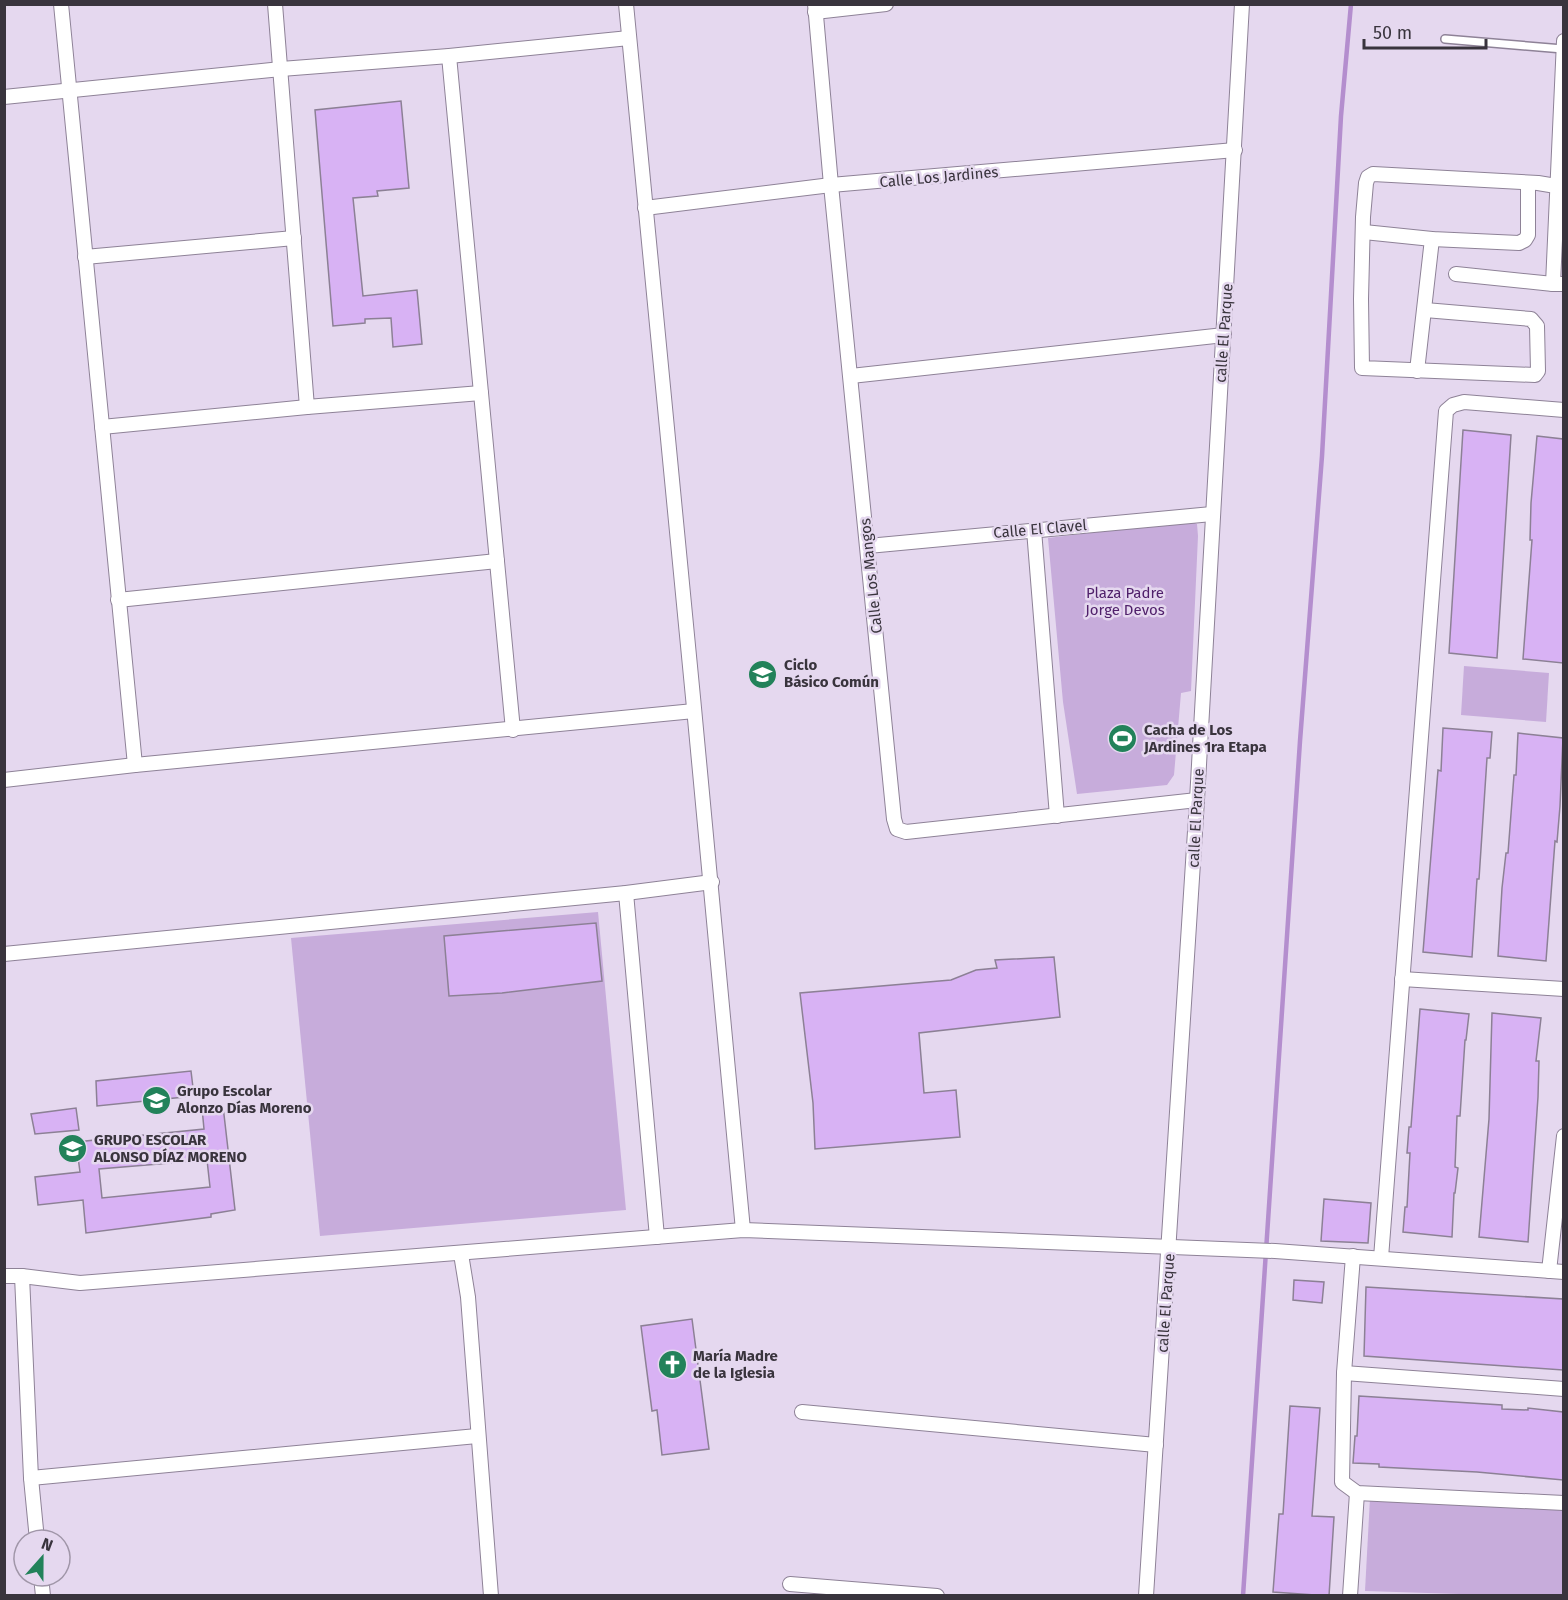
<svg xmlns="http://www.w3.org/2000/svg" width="1568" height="1600" viewBox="0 0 1568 1600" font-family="'Fira Sans',sans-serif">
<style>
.green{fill:#c7acdb}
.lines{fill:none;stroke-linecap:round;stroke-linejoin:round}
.stream{stroke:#b48ece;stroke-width:4.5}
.building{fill:#d8b2f4;stroke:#8c8095;stroke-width:1.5;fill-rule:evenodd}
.service-casing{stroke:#8e8297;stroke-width:10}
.minor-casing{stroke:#8e8297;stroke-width:16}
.service{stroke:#fff;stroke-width:7}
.minor{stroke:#fff;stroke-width:14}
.labels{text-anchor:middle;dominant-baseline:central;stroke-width:5;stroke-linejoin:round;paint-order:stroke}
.street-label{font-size:15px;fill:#39343d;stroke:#e5d8ef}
.park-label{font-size:15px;fill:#50206b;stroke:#e5d8ef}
.poi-label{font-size:15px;font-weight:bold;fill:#39343d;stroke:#e5d8ef;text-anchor:start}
</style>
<rect width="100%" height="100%" fill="#e5d8ef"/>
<!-- green -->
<g class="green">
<polygon points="1190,521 1197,524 1198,536 1191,691 1181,693 1174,775 1167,785 1077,794 1063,702 1048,538"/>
<polygon points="1464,666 1549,673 1546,722 1461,715"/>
<polygon points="598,912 626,1210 320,1236 291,938"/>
<polygon points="1370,1498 1563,1510 1563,1595 1490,1595 1365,1591"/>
</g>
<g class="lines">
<!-- stream -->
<polyline class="stream" points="1243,1596 1300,741 1322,456 1341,116 1351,4"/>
</g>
<!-- building -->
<g class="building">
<polygon points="401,101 409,188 377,191 378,196 353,198 363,296 417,290 422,344 393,347 391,318 365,319 365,323 333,326 315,110"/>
<polygon points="1463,430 1511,435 1497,658 1449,653"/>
<polygon points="1537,436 1563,439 1563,663 1523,659 1532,540 1530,540 1531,503"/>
<polygon points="1443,728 1492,732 1490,758 1487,758 1479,879 1477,879 1472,957 1423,952 1438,770 1441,771"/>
<polygon points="1518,733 1563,738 1560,806 1557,842 1555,841 1546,961 1498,956 1502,888 1506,853 1508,853 1514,775 1516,775"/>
<polygon points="596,923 602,981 502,993 449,996 444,936"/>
<polygon points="1054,957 1060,1017 919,1033 924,1093 956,1090 960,1137 815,1149 813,1103 800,993 951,980 976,970 997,968 995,960"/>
<polygon points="1420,1009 1469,1014 1466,1040 1465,1040 1460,1116 1457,1116 1455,1167 1458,1168 1455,1193 1454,1193 1452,1237 1403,1232 1405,1207 1407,1207 1410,1153 1407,1153 1409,1127 1411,1127"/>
<polygon points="1492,1013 1541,1018 1536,1061 1539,1061 1538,1097 1528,1242 1479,1237 1489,1119"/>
<polygon points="191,1071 194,1096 97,1106 96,1081"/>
<path d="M223,1106L235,1210L211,1214V1217L86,1233L83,1200L38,1205L35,1177L80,1172L76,1142L204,1129L202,1108ZM207,1160L210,1187L102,1198L99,1169Z"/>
<polygon points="76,1108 79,1130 35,1134 31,1114"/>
<polygon points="1324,1199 1371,1203 1368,1243 1321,1241"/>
<polygon points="1294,1280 1324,1282 1322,1303 1293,1300"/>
<polygon points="1366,1287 1563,1299 1563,1370 1364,1356"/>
<polygon points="692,1319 709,1449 662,1455 657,1410 652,1411 641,1326"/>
<polygon points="1359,1396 1502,1405 1502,1409 1528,1410 1528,1408 1563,1412 1563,1480 1477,1472 1379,1467 1379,1464 1353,1463 1355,1436 1357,1436"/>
<polygon points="1290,1406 1320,1408 1312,1516 1334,1517 1329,1596 1273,1592 1279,1514 1283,1514"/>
</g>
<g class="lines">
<defs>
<polyline id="service" points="1445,39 1563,49"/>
<g id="minor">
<polyline points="61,4 135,765"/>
<polyline points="275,4 307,407"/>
<path d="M626,4C665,413 706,821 743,1230"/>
<polyline points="815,4 831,185 894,819 897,829 906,832 1197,800"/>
<polyline points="815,12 886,4"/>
<polyline points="1564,41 1553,284 1564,284"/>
<polyline points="449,56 513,730"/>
<polyline points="4,97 281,69 449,56 629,38"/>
<polyline points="645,208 831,185 1235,150"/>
<polyline points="1364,232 1432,239 1519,243 1525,240 1528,235 1528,183"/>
<polyline points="85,257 294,238"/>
<polyline points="1456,274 1553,284"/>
<polyline points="1425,310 1531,319 1537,326 1538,371 1535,375 1362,368 1361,299 1363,217 1366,183 1368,177 1373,174 1538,183 1556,186"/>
<polyline points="1417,371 1432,239"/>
<polyline points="851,376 1224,335"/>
<polyline points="102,427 307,407 481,393"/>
<polyline points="1034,530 1057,816"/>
<polyline points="868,546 1212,514"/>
<polyline points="118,600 497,561"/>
<polyline points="4,780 135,765 694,711"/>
<polyline points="626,893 657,1237"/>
<polyline points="4,954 626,893 712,882"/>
<polyline points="1402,979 1564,989"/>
<polyline points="461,1254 468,1297 491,1596"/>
<polyline points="1353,1256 1344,1373 1342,1482 1357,1493 1564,1503"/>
<polyline points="1381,1258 1446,411 1453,405 1464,402 1564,410"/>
<polyline points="1549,1271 1564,1136"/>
<polyline points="4,1276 22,1276 80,1283 743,1230 1275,1251 1564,1272"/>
<polyline points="22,1276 31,1478 37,1540"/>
<polyline points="1344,1373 1564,1389"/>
<polyline points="802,1412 1156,1445"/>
<polyline points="31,1478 477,1436"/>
<polyline points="41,1576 43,1596"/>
<polyline points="790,1584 937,1596"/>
<polyline points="1146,1596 1197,800 1242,4"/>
<polyline points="1350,1596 1357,1493"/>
</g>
</defs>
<!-- service casing -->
<use href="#service" class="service-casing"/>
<!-- minor casing -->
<use href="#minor" class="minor-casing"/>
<!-- service -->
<use href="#service" class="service"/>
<!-- minor -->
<use href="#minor" class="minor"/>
</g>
<!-- icons -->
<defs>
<symbol id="school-disc" viewBox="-11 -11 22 22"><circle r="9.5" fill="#22825a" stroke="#e5d8ef"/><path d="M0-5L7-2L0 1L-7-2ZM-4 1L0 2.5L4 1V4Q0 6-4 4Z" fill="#fff"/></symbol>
<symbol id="stadium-disc" viewBox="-11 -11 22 22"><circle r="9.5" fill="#22825a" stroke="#e5d8ef"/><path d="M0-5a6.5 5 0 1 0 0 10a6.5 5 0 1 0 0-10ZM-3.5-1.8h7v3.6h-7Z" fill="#fff"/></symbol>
<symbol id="church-disc" viewBox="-11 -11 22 22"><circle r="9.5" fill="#22825a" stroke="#e5d8ef"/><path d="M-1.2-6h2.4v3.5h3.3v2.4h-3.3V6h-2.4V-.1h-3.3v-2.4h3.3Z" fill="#fff"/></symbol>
</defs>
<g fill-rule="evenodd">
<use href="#school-disc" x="746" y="658" width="33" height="33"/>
<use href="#stadium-disc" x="1106" y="722" width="33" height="33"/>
<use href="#school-disc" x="140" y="1084" width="33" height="33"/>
<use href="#school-disc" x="56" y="1132" width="33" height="33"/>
<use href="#church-disc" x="656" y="1348" width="33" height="33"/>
</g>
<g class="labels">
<!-- street labels -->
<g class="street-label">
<text transform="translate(939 177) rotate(-5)">Calle Los Jardines</text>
<text transform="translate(1224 333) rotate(-86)">calle El Parque</text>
<text transform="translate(1040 529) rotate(-5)">Calle El Clavel</text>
<text transform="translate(871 576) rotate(-96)">Calle Los Mangos</text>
<text transform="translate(1196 818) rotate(-87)">calle El Parque</text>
<text transform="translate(1166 1303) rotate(-86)">calle El Parque</text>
</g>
<!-- park labels -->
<g class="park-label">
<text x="1125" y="593">Plaza Padre<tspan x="1125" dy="17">Jorge Devos</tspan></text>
</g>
<!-- poi labels -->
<g class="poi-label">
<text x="784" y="665">Ciclo<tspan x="784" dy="17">Básico Común</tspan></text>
<text x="1144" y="730">Cacha de Los<tspan x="1144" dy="17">JArdines 1ra Etapa</tspan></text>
<text x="177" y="1091">Grupo Escolar<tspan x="177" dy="17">Alonzo Días Moreno</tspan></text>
<text x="94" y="1140">GRUPO ESCOLAR<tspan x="94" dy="17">ALONSO DÍAZ MORENO</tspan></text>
<text x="693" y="1356">María Madre<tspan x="693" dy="17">de la Iglesia</tspan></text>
</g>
</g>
<!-- border -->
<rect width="1568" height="1600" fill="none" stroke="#39343d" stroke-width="12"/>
<!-- north arrow -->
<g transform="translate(42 1558) rotate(21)"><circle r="28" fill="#e5d8ef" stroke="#a096a8" stroke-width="1.5"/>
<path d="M0-4.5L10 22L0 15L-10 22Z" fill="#22825a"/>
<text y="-9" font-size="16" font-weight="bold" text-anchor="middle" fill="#39343d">N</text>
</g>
<!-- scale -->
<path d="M1364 39v9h122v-9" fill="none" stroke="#39343d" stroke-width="3"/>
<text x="1373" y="39" font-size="18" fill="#39343d" stroke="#e5d8ef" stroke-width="4.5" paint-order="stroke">50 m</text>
</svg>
